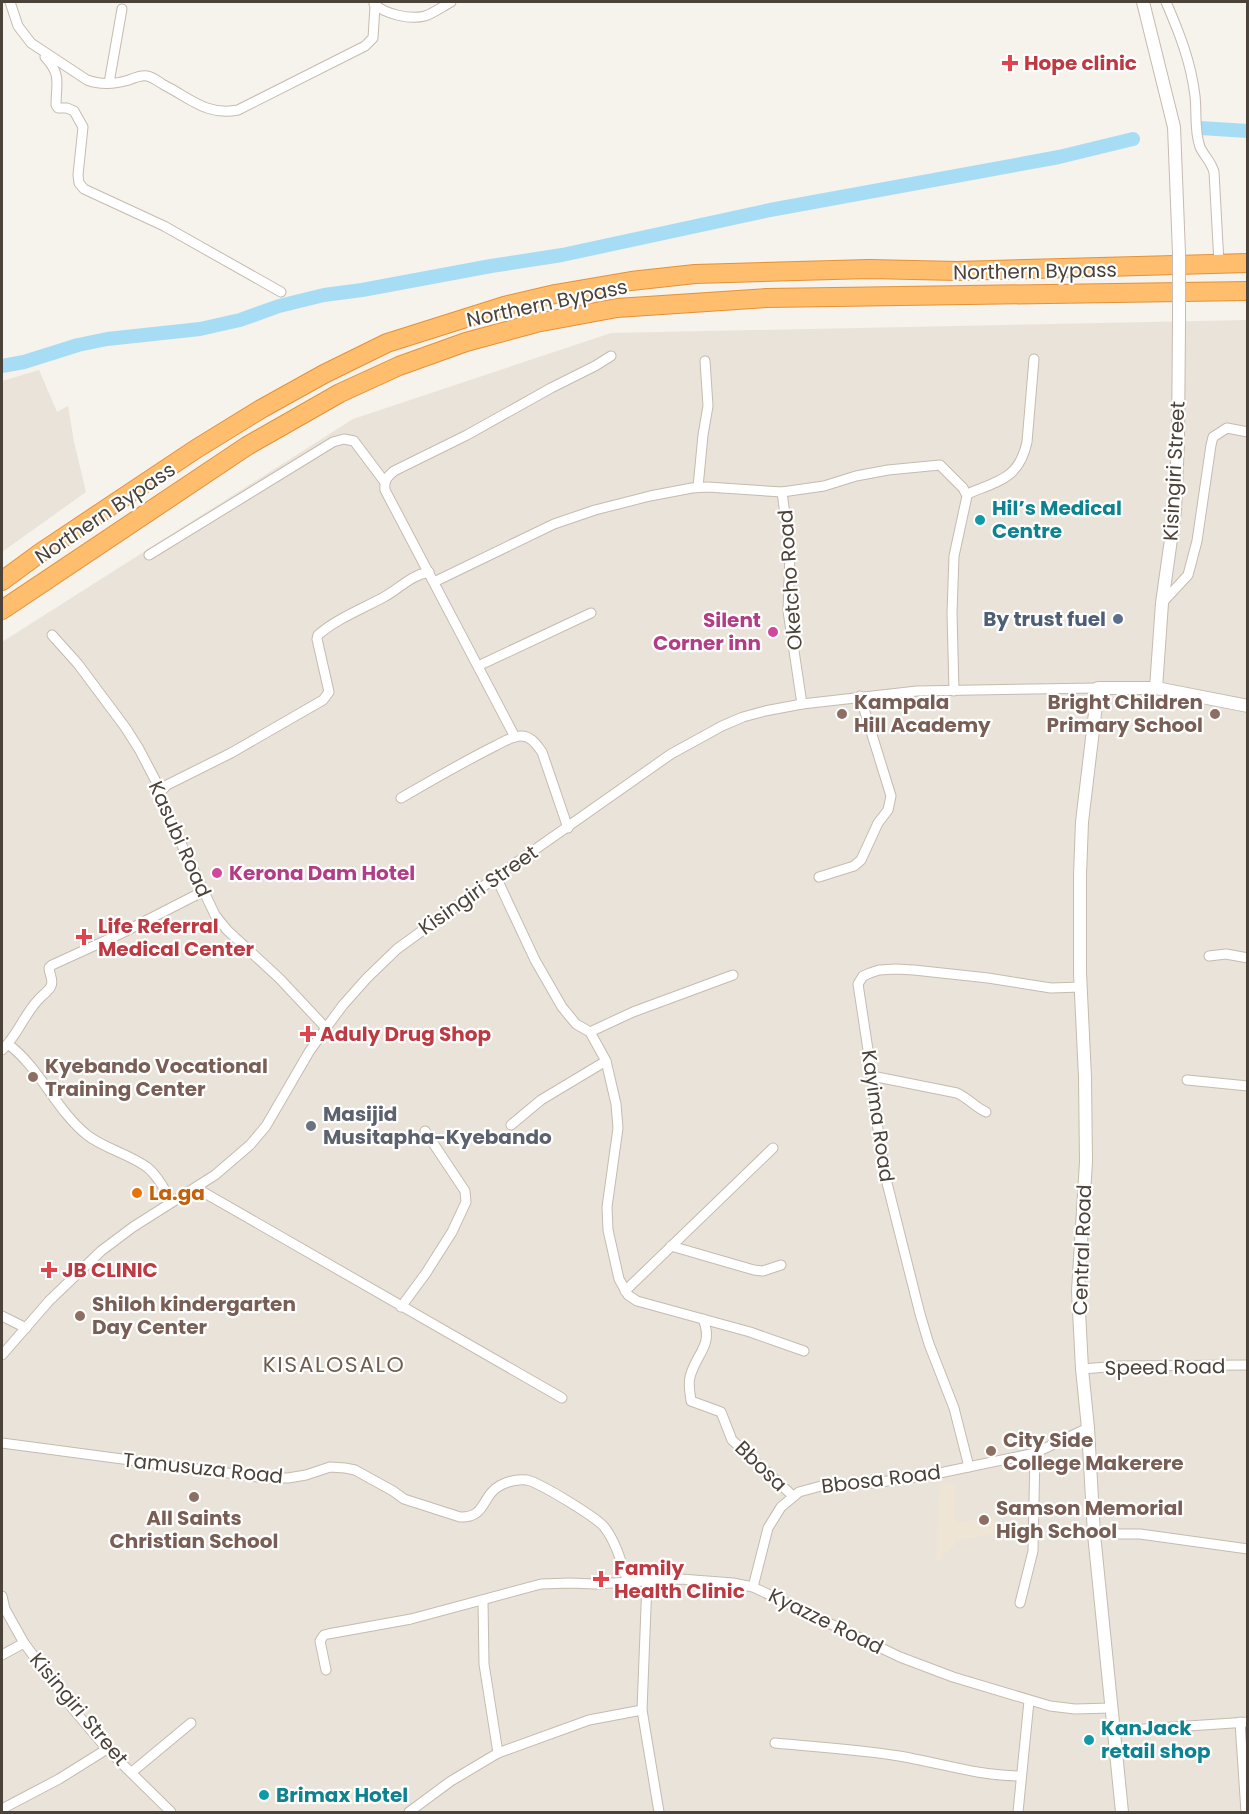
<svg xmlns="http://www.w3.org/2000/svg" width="1249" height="1814" viewBox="0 0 1249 1814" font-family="Poppins,sans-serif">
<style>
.residential{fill:#eae3d9}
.education{fill:#efe5d5}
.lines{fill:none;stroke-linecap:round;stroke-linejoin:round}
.canal{stroke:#a7ddf4;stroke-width:14}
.minor-casing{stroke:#c5bbb0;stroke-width:11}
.tertiary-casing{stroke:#c5bbb0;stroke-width:14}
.motorway-casing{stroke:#e49138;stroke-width:20}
.minor{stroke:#fff;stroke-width:9}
.tertiary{stroke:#fff;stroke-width:12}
.motorway{stroke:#ffbe6e;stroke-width:18}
.tertiary-bridge-casing{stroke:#c5bbb0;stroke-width:14;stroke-linecap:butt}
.tertiary-bridge{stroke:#fff;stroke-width:12}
.health-dot{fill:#e0444e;stroke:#fff;stroke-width:2}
.culture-dot{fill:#0f9aa8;stroke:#fff;stroke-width:2}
.service-dot{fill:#5c6f8a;stroke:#fff;stroke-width:2}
.hotel-dot{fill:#d1479c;stroke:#fff;stroke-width:2}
.education-dot{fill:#8d6e63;stroke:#fff;stroke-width:2}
.worship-dot{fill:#6b7280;stroke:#fff;stroke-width:2}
.food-dot{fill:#e8710a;stroke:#fff;stroke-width:2}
.labels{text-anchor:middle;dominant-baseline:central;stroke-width:4.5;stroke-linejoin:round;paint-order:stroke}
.health-label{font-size:20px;font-weight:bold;fill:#be3a42;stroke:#fff;text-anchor:start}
.street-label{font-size:20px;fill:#4b4239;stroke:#fff}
.culture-label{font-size:20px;font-weight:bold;fill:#0d838f;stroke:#fff;text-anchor:start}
.service-label{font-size:20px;font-weight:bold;fill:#4e5e75;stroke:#fff;text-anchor:end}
.hotel-label{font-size:20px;font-weight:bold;fill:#b23c85;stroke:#fff;text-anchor:end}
.education-label{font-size:20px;font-weight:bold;fill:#785e54;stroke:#fff;text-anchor:start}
.worship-label{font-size:20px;font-weight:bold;fill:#5b616d;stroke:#fff;text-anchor:start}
.food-label{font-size:20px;font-weight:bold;fill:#c56008;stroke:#fff;text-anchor:start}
.quarter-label{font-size:22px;letter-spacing:1.5px;fill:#6f5e4f;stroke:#fff}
</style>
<rect width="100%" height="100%" fill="#f6f2ec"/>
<!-- residential -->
<g class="residential">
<polygon points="1247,320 1247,1812 2,1812 2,642 353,419 611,333"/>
<polygon points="39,370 57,412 68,406 74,442 86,492 2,552 2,381"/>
</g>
<!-- education -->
<polygon class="education" points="940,1483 956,1484 955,1523 994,1517 997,1534 954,1540 954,1547 949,1547 949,1553 943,1553 942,1561 936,1560"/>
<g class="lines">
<!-- canal -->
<g class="canal">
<polyline points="1200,128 1248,131"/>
<polyline points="2,366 24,362 78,345 107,339 200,329 240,320 279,306 324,295 362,290 491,266 562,255 770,210 1059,157 1133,139"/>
</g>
<defs>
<g id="minor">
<path d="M10,2L18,26L31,43L87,80C100,85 115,84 129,80C134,78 141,75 147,76C153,77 159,82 164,85C190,98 206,116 238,110L365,46L373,38L375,6"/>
<path d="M1166,2C1179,32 1191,62 1195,96C1197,114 1194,130 1200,147C1204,156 1211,161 1214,172L1219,263"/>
<path d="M374,4C385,14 410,20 425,16C434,13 443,6 451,2"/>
<path d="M45,57C62,75 56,83 56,105L58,108H67L74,111L83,127L78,175L79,183L84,189L164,226L281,292"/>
<polyline points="109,83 122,9"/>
<polyline points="698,487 703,435 708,406 705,361"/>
<polyline points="782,492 790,553 788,611 802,704"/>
<path d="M967,494C998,481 1019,479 1027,442L1034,359"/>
<polyline points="149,555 333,442 344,439 354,441 384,481"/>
<polyline points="434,582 554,524 595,510 650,496 692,488 707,487 782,492 824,486 856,476 888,470 940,465 963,488 967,496 954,556 952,613 954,691"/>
<polyline points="1162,603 1188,575 1197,541 1211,445 1213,437 1227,428 1248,432"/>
<polyline points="52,635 78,664 125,727 139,749 161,791 159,795 161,801 215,915 227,930 279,978 326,1028"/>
<polyline points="478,666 591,613"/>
<path d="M515,737L385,490C384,480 387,477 394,471L467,435L551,388L595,366L611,356"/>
<path d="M161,791L167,785L231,753L323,700L329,692L317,639L318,635C336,619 362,609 384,597C399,589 411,575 429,572"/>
<path d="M401,798C432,780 463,762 495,746C503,742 512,736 521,736C531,736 536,744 542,752L568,828"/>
<polyline points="496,877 535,960 562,1007 576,1024 590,1032 606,1061 616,1104 618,1128 607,1207 608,1230 619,1279 628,1295 637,1301 750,1332 804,1351"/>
<polyline points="819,877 854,866 861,860 878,823 888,810 891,796 860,696"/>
<polyline points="1209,956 1226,954 1248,958"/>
<polyline points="590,1032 633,1012 733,975"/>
<path d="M8,1044C41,1069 55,1109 87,1135C105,1149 130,1154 148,1168C159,1177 165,1191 172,1202"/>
<path d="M2,1050C17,1036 24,1015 38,1000C42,995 49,991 51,986C54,980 49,974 49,968L52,965L120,934L204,891"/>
<path d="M872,1076L957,1093C968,1098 975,1107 986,1112"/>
<polyline points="1187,1080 1248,1086"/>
<polyline points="511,1125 541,1100 606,1061"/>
<polyline points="196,1188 562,1398"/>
<polyline points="671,1246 754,1270 763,1271 781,1265"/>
<polyline points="625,1291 773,1148"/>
<polyline points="401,1307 426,1273 452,1232 466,1202 465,1191 425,1131"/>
<polyline points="2,1316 26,1328"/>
<path d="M703,1319C714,1346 696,1353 690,1377C688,1384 690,1393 691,1401L721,1412L732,1440L793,1496"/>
<polyline points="2,1355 49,1301 101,1251 133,1227 215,1175 250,1145 266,1126 309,1052 323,1032 343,1005 367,978 397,949 496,877 671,754 722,726 743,717 765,711 802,704 917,691 1098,688"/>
<polyline points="1082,1369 1120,1366 1248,1365"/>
<path d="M2,1443L265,1478H288L306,1475L330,1467L345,1468L355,1470L393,1491L404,1499L460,1517C487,1518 481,1495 501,1485C509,1481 518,1479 527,1480C540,1483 598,1518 605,1528C617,1544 622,1565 628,1583"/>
<polyline points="969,1467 954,1408 929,1344 920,1314 887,1183 877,1123 872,1076 858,984 863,976 870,973 879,970 896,969 914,970 988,978 1051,988 1081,987"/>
<polyline points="1094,1534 1140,1534 1248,1549"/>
<polyline points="647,1582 642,1710 659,1812"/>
<polyline points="753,1587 768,1528 781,1507 799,1492 821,1486 873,1483 930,1475 1035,1453 1088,1428"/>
<polyline points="2,1596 5,1609 24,1643 73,1709 107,1749 171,1812"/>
<polyline points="483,1601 484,1664 498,1753"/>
<polyline points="1020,1603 1033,1551 1035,1453"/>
<polyline points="2,1655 24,1643"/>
<polyline points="326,1670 320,1641 324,1635 328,1634 411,1619 541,1584 570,1583 595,1584 681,1579 733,1583 753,1587 900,1657 953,1677 1050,1706 1075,1709 1111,1708"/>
<polyline points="1240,1722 1246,1812"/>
<polyline points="1114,1731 1248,1722"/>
<path d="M775,1743C816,1747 858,1749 899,1756C940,1763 979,1776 1021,1776"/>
<polyline points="132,1772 191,1723"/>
<polyline points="2,1809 59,1779 107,1749"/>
<polyline points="409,1812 451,1781 498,1753 589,1720 642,1710"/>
<polyline points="1018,1812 1029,1701"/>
</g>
<g id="tertiary">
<polyline points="1143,2 1174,127 1179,253"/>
<polyline points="1156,688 1162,603 1175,511 1178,441 1179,322"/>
<polyline points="1122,1812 1094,1534 1088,1428 1082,1369 1078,1291 1086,1162 1085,1077 1080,973 1080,875 1082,822 1098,688 1156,688 1248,706"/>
</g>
<g id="motorway">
<polyline points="2,581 40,553 196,449 261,409 324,374 387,343 504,306 555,294 631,281 695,274 869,269 957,271 1248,263"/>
<polyline points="2,610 247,446 340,393 399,366 466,342 536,323 617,308 767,298 1248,291"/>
</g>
</defs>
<!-- minor casing -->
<use href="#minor" class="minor-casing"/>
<!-- tertiary casing -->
<use href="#tertiary" class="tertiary-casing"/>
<!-- motorway casing -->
<use href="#motorway" class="motorway-casing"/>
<!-- minor -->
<use href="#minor" class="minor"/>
<!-- tertiary -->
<use href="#tertiary" class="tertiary"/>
<!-- motorway -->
<use href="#motorway" class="motorway"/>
<defs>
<polyline id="tertiary-bridge" points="1179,253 1179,322"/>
</defs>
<!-- tertiary-bridge casing -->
<use href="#tertiary-bridge" class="tertiary-bridge-casing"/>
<!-- tertiary-bridge -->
<use href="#tertiary-bridge" class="tertiary-bridge"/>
</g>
<!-- markers -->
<g class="health-dot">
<path d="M1007 54h6v6h6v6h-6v6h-6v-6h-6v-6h6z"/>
<path d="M81 928h6v6h6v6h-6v6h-6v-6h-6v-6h6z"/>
<path d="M305 1025h6v6h6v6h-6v6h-6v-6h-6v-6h6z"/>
<path d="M46 1261h6v6h6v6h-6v6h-6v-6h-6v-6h6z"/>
<path d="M598 1570h6v6h6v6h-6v6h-6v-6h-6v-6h6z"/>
</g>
<g class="culture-dot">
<circle cx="980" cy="520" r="6"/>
<circle cx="1089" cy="1740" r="6"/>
<circle cx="264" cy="1795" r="6"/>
</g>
<circle class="service-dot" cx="1118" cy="619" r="6"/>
<g class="hotel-dot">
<circle cx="773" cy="632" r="6"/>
<circle cx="217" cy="873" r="6"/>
</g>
<g class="education-dot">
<circle cx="842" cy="714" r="6"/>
<circle cx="1215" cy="714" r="6"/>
<circle cx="33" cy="1077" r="6"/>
<circle cx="80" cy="1316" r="6"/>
<circle cx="991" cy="1451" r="6"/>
<circle cx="194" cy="1497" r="6"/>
<circle cx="984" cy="1520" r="6"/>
</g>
<circle class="worship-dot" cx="311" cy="1126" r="6"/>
<circle class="food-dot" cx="137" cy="1193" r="6"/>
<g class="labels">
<!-- health labels -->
<g class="health-label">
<text x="1024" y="63">Hope clinic</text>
<text x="98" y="926">Life Referral<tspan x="98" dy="23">Medical Center</tspan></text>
<text x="320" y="1034">Aduly Drug Shop</text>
<text x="62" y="1270">JB CLINIC</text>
<text x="614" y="1568">Family<tspan x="614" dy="23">Health Clinic</tspan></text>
</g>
<!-- street labels -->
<g class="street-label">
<text transform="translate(1035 271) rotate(-1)">Northern Bypass</text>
<text transform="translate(547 303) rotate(-12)">Northern Bypass</text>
<text transform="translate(1174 471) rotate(-87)">Kisingiri Street</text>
<text transform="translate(105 513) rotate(-34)">Northern Bypass</text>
<text transform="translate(790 580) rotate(-94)">Oketcho Road</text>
<text transform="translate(180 839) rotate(66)">Kasubi Road</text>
<text transform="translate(478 890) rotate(-35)">Kisingiri Street</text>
<text transform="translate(878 1116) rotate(82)">Kayima Road</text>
<text transform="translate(1082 1250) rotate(-88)">Central Road</text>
<text transform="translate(1165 1367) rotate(-1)">Speed Road</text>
<text transform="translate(761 1466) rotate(44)">Bbosa</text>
<text transform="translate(203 1468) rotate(6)">Tamusuza Road</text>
<text transform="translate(881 1479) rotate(-7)">Bbosa Road</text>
<text transform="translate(826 1621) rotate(26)">Kyazze Road</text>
<text transform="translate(79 1709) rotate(50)">Kisingiri Street</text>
</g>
<!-- culture labels -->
<g class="culture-label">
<text x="992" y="508">Hil’s Medical<tspan x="992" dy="23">Centre</tspan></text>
<text x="1101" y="1728">KanJack<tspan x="1101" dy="23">retail shop</tspan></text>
<text x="276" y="1795">Brimax Hotel</text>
</g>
<!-- service labels -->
<g class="service-label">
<text x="1106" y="619">By trust fuel</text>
</g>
<!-- hotel labels -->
<g class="hotel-label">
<text x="761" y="620">Silent<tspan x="761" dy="23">Corner inn</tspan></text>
<text x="229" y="873" text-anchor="start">Kerona Dam Hotel</text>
</g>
<!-- education labels -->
<g class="education-label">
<text x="854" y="702">Kampala<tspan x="854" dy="23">Hill Academy</tspan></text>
<text x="1203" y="702" text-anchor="end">Bright Children<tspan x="1203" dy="23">Primary School</tspan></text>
<text x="45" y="1066">Kyebando Vocational<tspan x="45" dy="23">Training Center</tspan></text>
<text x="92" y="1304">Shiloh kindergarten<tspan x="92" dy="23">Day Center</tspan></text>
<text x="1003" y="1440">City Side<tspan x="1003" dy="23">College Makerere</tspan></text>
<text x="996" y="1508">Samson Memorial<tspan x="996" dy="23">High School</tspan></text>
<text x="194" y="1518" text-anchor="middle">All Saints<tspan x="194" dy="23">Christian School</tspan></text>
</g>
<!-- worship labels -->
<g class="worship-label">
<text x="323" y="1114">Masijid<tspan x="323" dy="23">Musitapha-Kyebando</tspan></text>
</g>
<!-- food labels -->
<g class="food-label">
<text x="149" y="1193">La.ga</text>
</g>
<!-- quarter labels -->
<g class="quarter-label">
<text x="334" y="1364">KISALOSALO</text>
</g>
</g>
<!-- border -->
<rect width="1249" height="1814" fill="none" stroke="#4b4239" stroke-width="6"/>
</svg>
